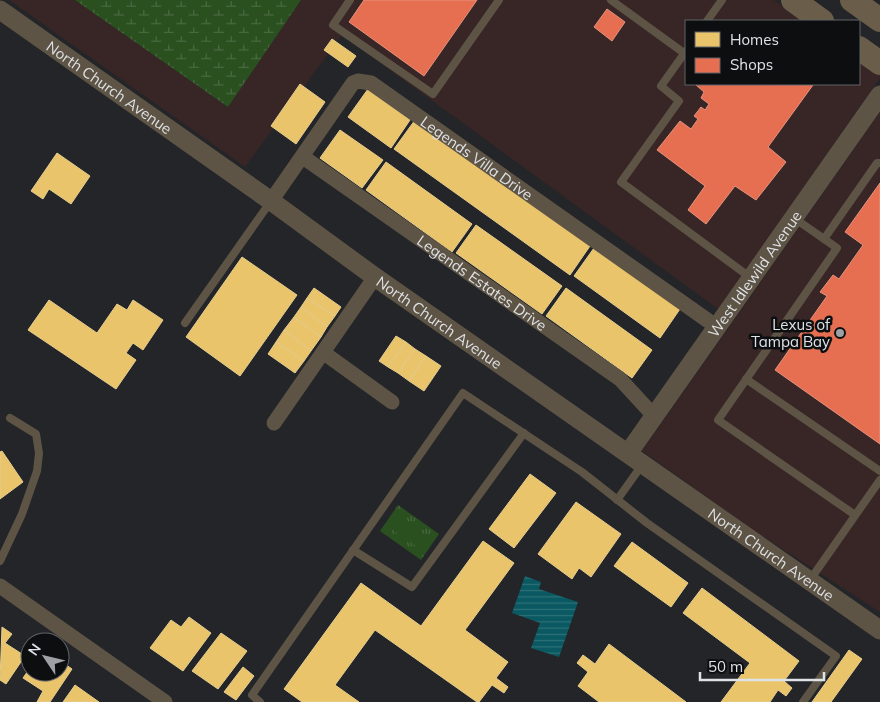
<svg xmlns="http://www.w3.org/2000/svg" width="880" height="702" viewBox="0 0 880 702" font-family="Mulish,sans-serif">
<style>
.commercial{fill:#372625}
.wetland{fill:url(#wetland-marsh)}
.park{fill:url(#park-tufts)}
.garden{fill:#2b5020}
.water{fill:url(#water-rules)}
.homes{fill:#e9c46a;stroke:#e6cd8f}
.shops{fill:#e76f51;stroke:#e5927e}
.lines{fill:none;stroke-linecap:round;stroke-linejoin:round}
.service{stroke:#5e5445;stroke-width:8}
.minor{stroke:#5e5445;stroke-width:15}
.tertiary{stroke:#5e5445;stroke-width:19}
.primary{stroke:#6a5e4a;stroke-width:24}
.poi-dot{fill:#9da0a4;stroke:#0c0e10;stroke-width:2}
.labels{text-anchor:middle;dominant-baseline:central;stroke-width:5;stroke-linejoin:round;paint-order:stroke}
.street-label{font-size:15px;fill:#dfe2e6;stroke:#0c0e10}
.poi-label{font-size:15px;fill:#dfe2e6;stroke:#0c0e10;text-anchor:end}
</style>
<defs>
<pattern id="wetland-marsh" width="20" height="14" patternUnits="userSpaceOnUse" patternTransform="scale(1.25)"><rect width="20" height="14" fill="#2b5020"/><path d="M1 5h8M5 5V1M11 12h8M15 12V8" fill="none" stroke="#496940"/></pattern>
<pattern id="park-tufts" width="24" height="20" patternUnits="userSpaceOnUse" patternTransform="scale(1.25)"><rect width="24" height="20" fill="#2b5020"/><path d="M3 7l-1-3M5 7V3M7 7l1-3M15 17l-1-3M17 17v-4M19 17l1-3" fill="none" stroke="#496940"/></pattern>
<pattern id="water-rules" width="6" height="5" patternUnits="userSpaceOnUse" patternTransform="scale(1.25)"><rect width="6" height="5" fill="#0a5861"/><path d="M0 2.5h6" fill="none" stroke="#2d7078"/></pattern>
</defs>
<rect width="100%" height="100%" fill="#232528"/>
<!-- commercial -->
<g class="commercial">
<polygon points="9,0 75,0 228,107 301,0 774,0 804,21 686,21 686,84 859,84 859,60 880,75 880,78 718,309 342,35 245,167"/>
<polygon points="880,112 880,612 756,532 642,451"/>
</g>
<!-- wetland -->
<polygon class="wetland" points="75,0 301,0 228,107"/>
<!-- park -->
<polygon class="park" points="398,505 439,534 421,560 380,531"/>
<!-- garden -->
<polygon class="garden" points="400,517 427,536 419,548 391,529"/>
<!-- water -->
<polygon class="water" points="525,576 541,582 539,589 578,602 559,657 531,648 540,623 512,613"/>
<!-- homes -->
<g class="homes">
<polygon points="332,39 356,56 348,67 324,50"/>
<polygon points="300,84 325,102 296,144 271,126"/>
<polygon points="368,89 410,120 391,148 348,117"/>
<polygon points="415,120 590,246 570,275 394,149"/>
<polygon points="340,130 383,160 362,188 320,158"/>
<polygon points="57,153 90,176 71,204 49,189 43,199 31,191"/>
<polygon points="386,162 472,224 452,252 366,190"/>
<polygon points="476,225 562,286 542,314 456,253"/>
<polygon points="594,248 680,309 660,338 574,276"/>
<polygon points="242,257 297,295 240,376 186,337"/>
<polygon points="314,288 341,307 335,316 307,298"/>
<polygon points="566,288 652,350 632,378 546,316"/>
<polygon points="307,298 335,316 327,327 301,307"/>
<polygon points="49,300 97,333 117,304 127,310 133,300 163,320 143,350 133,343 126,353 136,360 116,389 28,330"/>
<polygon points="301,307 327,327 321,337 294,317"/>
<polygon points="294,317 321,337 311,351 284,330"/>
<polygon points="284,330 311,351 304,361 276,342"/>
<polygon points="396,336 406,342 388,367 379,361"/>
<polygon points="276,342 304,361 295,373 268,354"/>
<polygon points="406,342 415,349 398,373 388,367"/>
<polygon points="415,349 426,356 409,381 398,373"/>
<polygon points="426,356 441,366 424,391 409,381"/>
<polygon points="2,451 23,482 0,499 0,452"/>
<polygon points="530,474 556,493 514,548 489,529"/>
<polygon points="576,502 621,534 591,577 579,568 572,579 538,554"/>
<polygon points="483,541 514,563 465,630 508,662 496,678 508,687 504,693 492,685 479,702 477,702 375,630 335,685 359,702 302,702 284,689 361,583 421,626"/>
<polygon points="632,542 688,583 671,607 614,566"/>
<polygon points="702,588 799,661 784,681 792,688 786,696 778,690 770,702 721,702 750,663 683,613"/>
<polygon points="189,617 211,633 183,671 150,648 171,620 181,627"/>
<polygon points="2,627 12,634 5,643 25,656 6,684 0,680"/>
<polygon points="221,633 247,651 218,689 192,671"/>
<polygon points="609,644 686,702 599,702 578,686 588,672 577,663 583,655 595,664"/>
<polygon points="849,650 862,659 831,702 812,702"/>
<polygon points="62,662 72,669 50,702 37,702 43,691 23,678 30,668 30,672 60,672"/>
<polygon points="243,667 254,676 236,700 224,692"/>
<polygon points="75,685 99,702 63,702"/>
</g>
<!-- shops -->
<g class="shops">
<polygon points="364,0 477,0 424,76 349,22"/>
<polygon points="607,9 625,22 612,41 594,27"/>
<polygon points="697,84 813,85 768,147 786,162 756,200 735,186 706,224 688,210 705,186 657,150 680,121 691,129 698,119 694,116 701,107 705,110 709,104 701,98 704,92 696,85"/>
<polygon points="880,183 880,444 775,370 827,296 820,292 833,275 839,279 863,245 845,232"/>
</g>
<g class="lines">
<!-- service -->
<g class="service">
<polyline points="350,0 333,25 433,94 499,0"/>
<polyline points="611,0 684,53"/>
<polyline points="707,21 722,0"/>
<polyline points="686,51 661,86 679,101 621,182 751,278"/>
<polyline points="794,218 837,248 718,420 855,515"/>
<polyline points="824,239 877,163 880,163"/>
<polyline points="185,323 271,201"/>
<polyline points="746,379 880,471"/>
<polyline points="617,500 642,465"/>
<polyline points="353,550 412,587 524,433"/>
<polyline points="0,561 22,514 37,471 39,453 36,434 10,418"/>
<polyline points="810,580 880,480"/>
<polyline points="260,702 252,695 463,393 582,472 647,523 836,656 803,702"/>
</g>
<!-- minor -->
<g class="minor">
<path id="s1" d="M303,157L620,379L654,416"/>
<path id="s2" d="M271,201L353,83L358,81L371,83L717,327"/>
<polyline points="324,353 392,402"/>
<polyline points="274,423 375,277"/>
<polyline points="0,586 165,702"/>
</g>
<!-- tertiary -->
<g class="tertiary">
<path id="s3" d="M0,10L271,201L375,277L880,630"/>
<path id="s4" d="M629,452L880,95"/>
</g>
<!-- primary -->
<g class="primary">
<polyline points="793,0 822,21"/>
<polyline points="852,0 880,20"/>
<polyline points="859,48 880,63"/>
</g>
</g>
<!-- markers -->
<circle class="poi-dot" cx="840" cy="333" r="5"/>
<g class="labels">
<!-- street labels -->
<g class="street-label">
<text stroke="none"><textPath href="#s3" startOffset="134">North Church Avenue</textPath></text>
<text stroke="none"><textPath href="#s2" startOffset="292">Legends Villa Drive</textPath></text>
<text stroke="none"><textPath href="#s4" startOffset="218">West Idlewild Avenue</textPath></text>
<text stroke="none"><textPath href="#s1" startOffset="219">Legends Estates Drive</textPath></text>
<text stroke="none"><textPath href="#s3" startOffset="539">North Church Avenue</textPath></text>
<text stroke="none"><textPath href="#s3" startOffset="944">North Church Avenue</textPath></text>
</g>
<!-- poi labels -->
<g class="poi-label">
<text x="830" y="324">Lexus of<tspan x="830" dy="17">Tampa Bay</tspan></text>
</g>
</g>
<!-- legend -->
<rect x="685" y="20" width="175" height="65" fill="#0c0e10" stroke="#606366"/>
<rect x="695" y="32" width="25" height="15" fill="#e9c46a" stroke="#606366"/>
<text x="730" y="45" font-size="15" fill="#dfe2e6">Homes</text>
<rect x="695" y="58" width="25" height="15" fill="#e76f51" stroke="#606366"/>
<text x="730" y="70" font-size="15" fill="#dfe2e6">Shops</text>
<!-- north arrow -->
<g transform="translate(45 657) rotate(305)"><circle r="24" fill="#0c0e10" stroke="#606366"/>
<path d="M0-4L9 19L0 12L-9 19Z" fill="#9da0a4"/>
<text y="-8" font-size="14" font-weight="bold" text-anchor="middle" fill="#dfe2e6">N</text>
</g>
<!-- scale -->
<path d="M700 672v8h124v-8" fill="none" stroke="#dfe2e6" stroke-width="2.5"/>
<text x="708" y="672" font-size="15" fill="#dfe2e6" stroke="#0c0e10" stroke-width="4" paint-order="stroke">50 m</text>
</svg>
